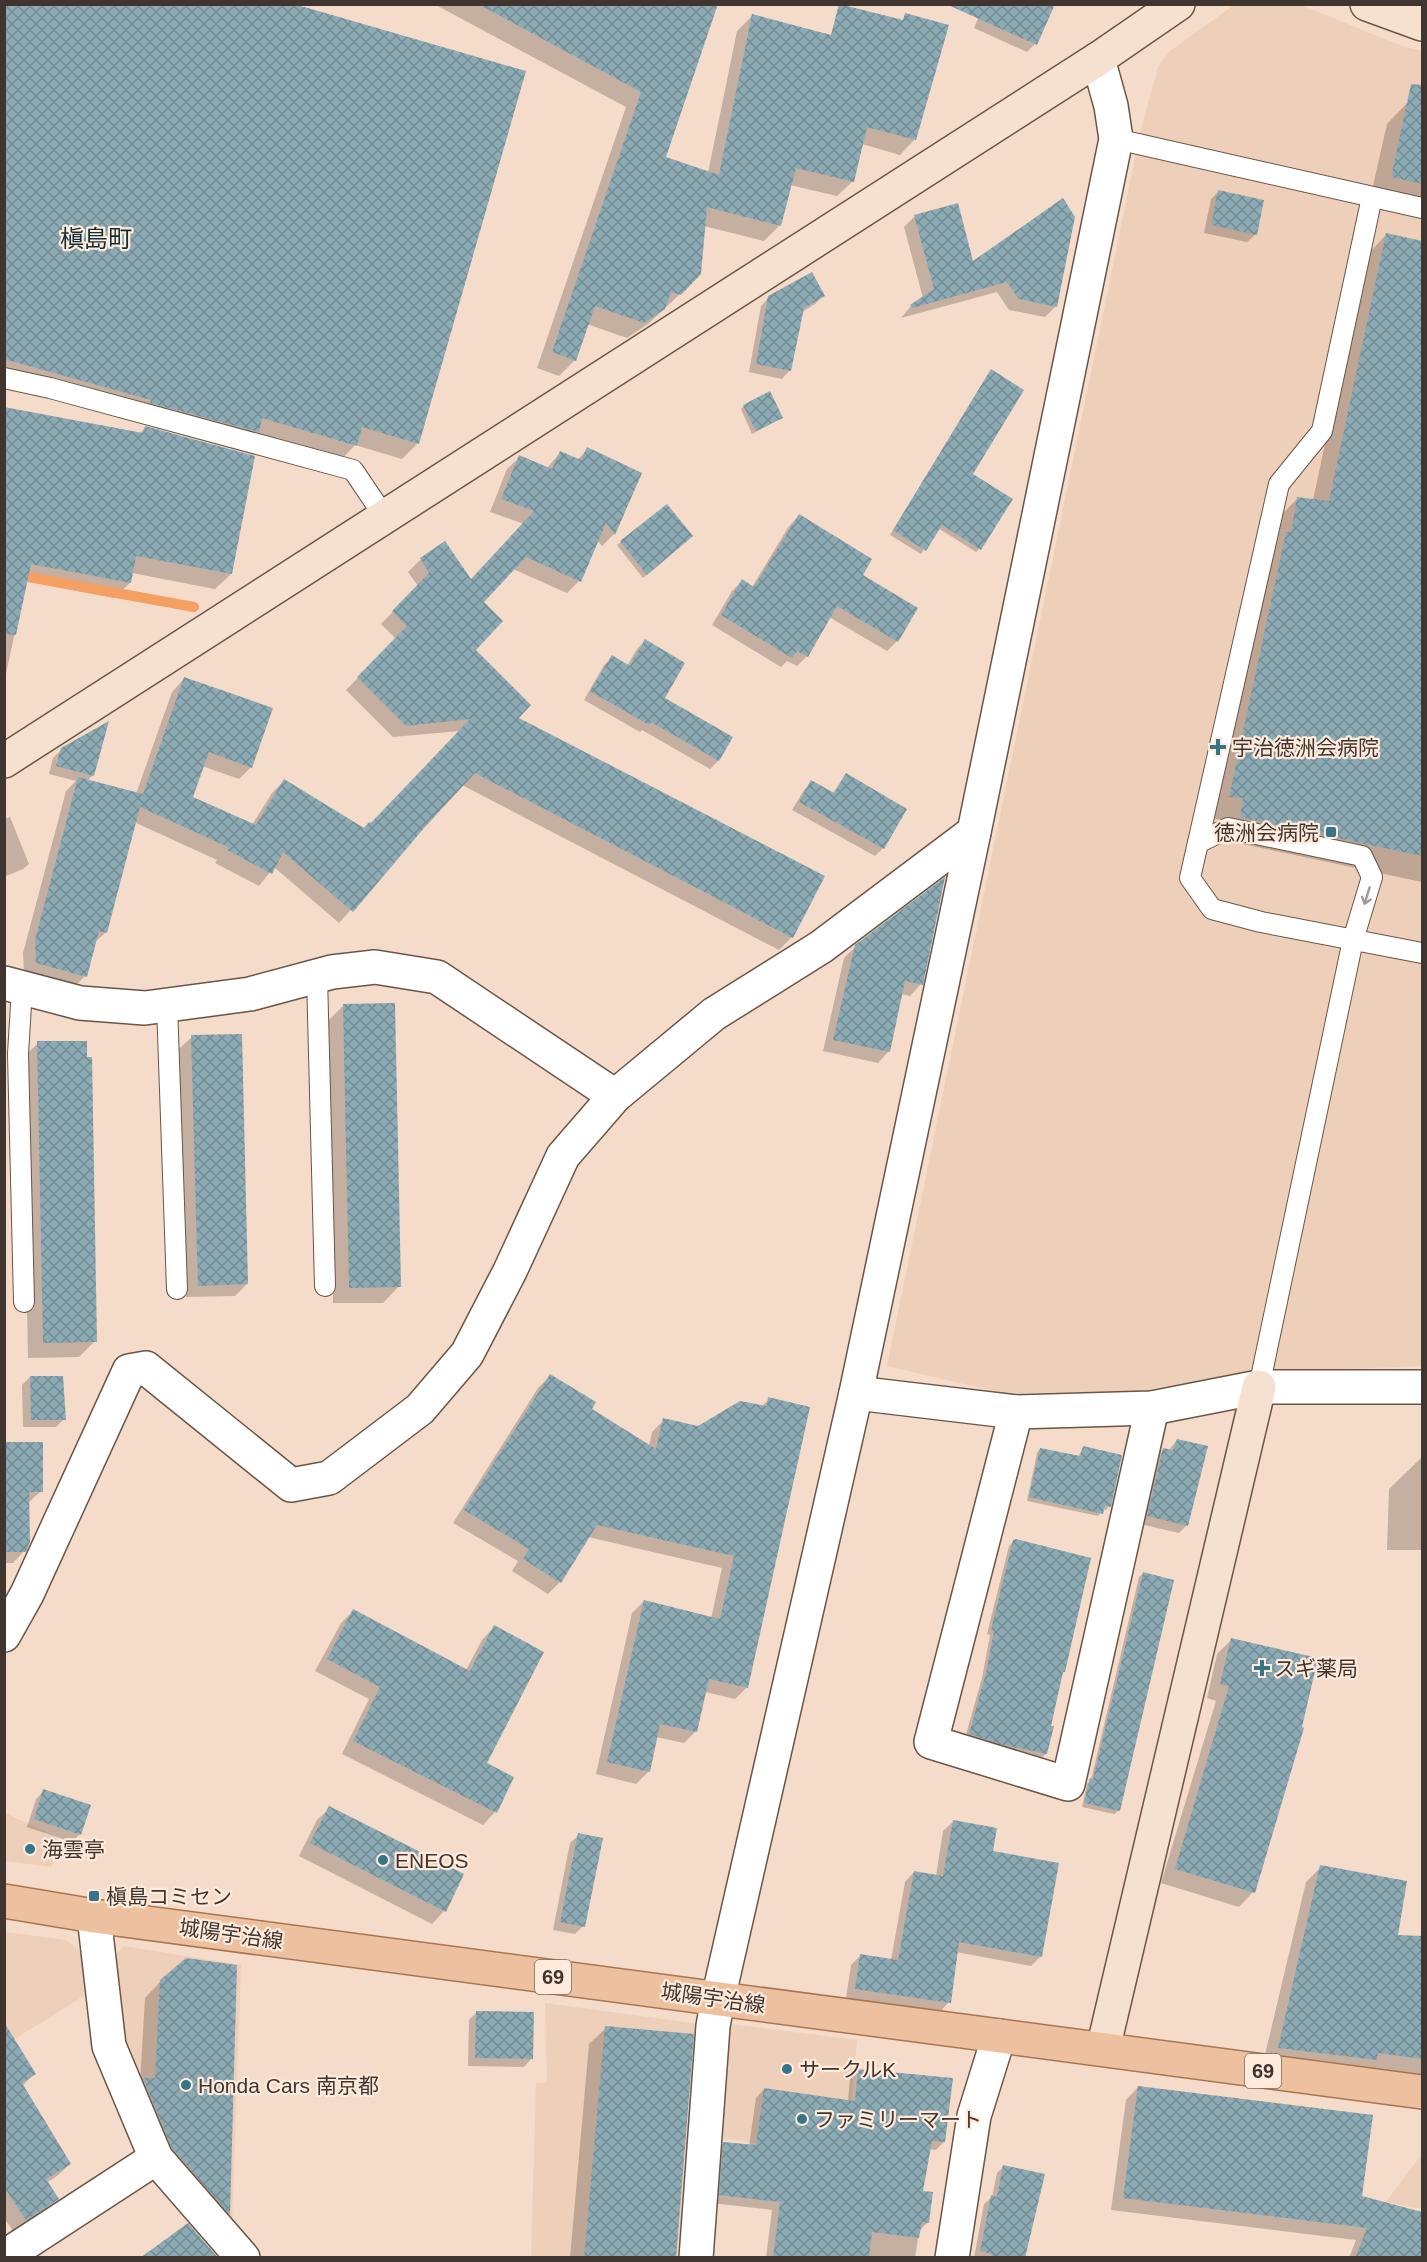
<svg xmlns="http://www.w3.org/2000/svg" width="1427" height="2262" viewBox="0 0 1427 2262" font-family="Helvetica,'Noto Sans JP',sans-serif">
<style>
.built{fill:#eecfb9}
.shadow{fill:#0003}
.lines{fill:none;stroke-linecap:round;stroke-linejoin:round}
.stream{stroke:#f4a062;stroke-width:10}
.building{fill:url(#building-cross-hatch)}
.lane-casing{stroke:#6a5546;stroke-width:22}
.street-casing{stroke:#6a5546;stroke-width:36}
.secondary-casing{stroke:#6a5546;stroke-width:36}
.primary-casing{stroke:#a97550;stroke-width:36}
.lane{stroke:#fff;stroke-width:20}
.street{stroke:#fff;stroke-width:33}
.secondary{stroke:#f6e0d0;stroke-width:33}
.primary{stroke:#edc1a0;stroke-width:33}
.oneway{stroke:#a09a97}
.poi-dot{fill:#347588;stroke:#ffeadc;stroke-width:2}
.labels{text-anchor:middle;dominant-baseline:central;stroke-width:4.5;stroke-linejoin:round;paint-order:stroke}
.shield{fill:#ffeadc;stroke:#796c63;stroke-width:1.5}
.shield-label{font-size:20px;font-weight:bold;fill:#40362f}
.poi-label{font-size:21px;fill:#40362f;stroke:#ffeadc;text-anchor:start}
.street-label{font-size:21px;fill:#40362f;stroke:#ffeadc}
.quarter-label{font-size:24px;fill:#102f38;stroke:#ffeadc}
</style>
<defs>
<pattern id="building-cross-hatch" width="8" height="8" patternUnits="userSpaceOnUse" patternTransform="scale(1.5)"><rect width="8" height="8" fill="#8cabb5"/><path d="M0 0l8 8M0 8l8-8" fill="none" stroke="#748c94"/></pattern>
</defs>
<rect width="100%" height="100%" fill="#f5dbca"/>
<!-- built -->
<g class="built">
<polygon points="1234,5 1301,5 1402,46 1422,51 1422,1366 1247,1373 1138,1391 1007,1394 887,1366 1141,129 1158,67 1170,51"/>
<polygon points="5,1813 57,1837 52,1867 5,1861"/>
<polygon points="5,1932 66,1940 83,1954 87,1994 5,2045"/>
<polygon points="124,1946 241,1965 232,2227 176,2160 139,2093 124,2053 112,1959"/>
<polygon points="545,2003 700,2024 678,2257 531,2258 536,2083 547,2082"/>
<polygon points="723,2023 857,2040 846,2155 712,2137"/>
<polygon points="1422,2154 1422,2209 1386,2202"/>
</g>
<!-- shadow -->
<g class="shadow">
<polygon points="4,4 418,443 402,459 355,445 340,461 4,378"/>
<polygon points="434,4 717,4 664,158 708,173 737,31 752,16 915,139 900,155 862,144 853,181 837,196 790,185 780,225 764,241 704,226 680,294 648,324 627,338 587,324 575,360 559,376 537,368 626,107"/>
<polygon points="984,4 1035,44 1027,52 974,28"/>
<polygon points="1408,102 1422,105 1422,207 1370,199 1387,124"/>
<polygon points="1219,191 1256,234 1247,242 1204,233 1211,199"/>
<polygon points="915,216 972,264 1056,306 1045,317 1009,310 997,292 901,318 911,306 923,298 904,227"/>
<polygon points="1386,235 1422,243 1422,882 1219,839 1223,820 1208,818 1276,520 1298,498 1313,500 1365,257"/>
<polygon points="823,296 815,304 802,312 790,370 782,379 749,372 761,306 769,297"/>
<polygon points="988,375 971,474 979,549 976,552 938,528 921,554 890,535"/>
<polygon points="744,406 782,418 752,434 741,409"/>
<polygon points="4,408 139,434 145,428 231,574 215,589 132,573 130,583 114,598 26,581 4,683"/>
<polygon points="588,449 640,473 614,534 602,546 597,540 579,581 567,593 513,569 482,602 474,650 517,718 823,877 791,938 779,950 462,785 339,923 274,867 259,886 215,863 217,860 134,822 106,932 94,943 85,976 73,988 24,975 23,953 66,791 76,781 49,774 53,758 62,749 93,775 87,781 136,794 172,692 184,679 251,767 239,779 202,766 191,797 252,825 272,793 284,781 364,830 460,731 393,737 346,690 396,639 381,624 418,586 408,572 421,559 445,543 470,581 524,524 490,512 507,469 520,457 547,468 560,453 577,460"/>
<polygon points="667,506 687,539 643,578 617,545"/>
<polygon points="799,516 860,575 897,641 887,651 829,617 807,656 797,666 787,661 781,667 712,625 732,591 742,581 752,587 789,526"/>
<polygon points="645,641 663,698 731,738 718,761 710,769 642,730 640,732 584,700 604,665 612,657 627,666 637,649"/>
<polygon points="846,775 883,848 875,856 792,810 804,790 812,782 832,794"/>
<polygon points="10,817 29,864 23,869 4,877 4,819"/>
<polygon points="856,946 921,984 910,996 901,994 889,1051 878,1063 823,1051 844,958"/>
<polygon points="344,1005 399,1286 383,1303 333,1303 327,1022"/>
<polygon points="192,1037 247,1284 235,1296 186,1297 179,1049"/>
<polygon points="38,1043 85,1058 95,1341 79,1357 28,1358 22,1059"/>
<polygon points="550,1376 590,1409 649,1446 652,1432 664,1420 699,1428 762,1406 769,1399 747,1687 735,1699 705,1692 696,1731 684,1743 656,1737 648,1772 636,1784 596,1774 632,1613 644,1601 711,1619 722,1568 588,1537 560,1582 548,1594 512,1571 518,1561 453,1523 538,1388"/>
<polygon points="30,1377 64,1419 56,1427 23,1427 22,1385"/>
<polygon points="1177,1440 1187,1525 1179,1533 1140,1524 1156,1457 1164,1449 1168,1451"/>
<polygon points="4,1443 41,1491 28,1503 24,1551 13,1563 4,1563"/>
<polygon points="1083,1448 1109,1506 1106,1510 1103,1509 1098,1516 1027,1501 1037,1453 1040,1449 1078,1457"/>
<polygon points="1422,1457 1422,1550 1387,1550 1389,1489"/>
<polygon points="1014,1541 1064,1672 1061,1674 1049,1727 1046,1754 1041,1758 965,1738 982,1678 990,1635 987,1634 1009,1546"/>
<polygon points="1143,1574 1118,1811 1114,1814 1082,1807 1087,1784 1091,1780 1139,1577"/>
<polygon points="353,1611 466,1670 482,1640 494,1627 485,1764 512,1778 495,1812 483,1825 342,1754 369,1699 315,1671 341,1623"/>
<polygon points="1232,1639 1253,1892 1239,1907 1161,1883 1216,1701 1207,1698 1217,1654"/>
<polygon points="44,1791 80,1834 72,1842 27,1827 36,1799"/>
<polygon points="330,1808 462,1875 444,1911 432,1924 299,1856 317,1820"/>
<polygon points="953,1822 991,1852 1041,1956 1031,1966 956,1952 949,2002 940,2012 846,1998 851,1965 860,1956 891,1960 905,1882 914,1872 936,1876 943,1831"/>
<polygon points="579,1835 583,1926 575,1934 553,1930 570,1843"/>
<polygon points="1321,1867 1387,1989 1422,1993 1422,2075 1367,2068 1263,2063 1306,1882"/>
<polygon points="236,1966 229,2214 213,2230 156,2164 140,2083 145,1998 161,1981"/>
<polygon points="477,2012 532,2058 524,2067 468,2066 469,2020"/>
<polygon points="606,2028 674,2258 570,2258 589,2044"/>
<polygon points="4,2046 34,2074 22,2086 70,2164 57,2176 46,2183 57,2199 44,2211 13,2231 4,2218"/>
<polygon points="858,2071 944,2142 936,2150 929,2149 922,2192 931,2194 927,2223 919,2231 915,2258 766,2258 772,2210 712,2203 716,2151 724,2143 749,2146 756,2098 764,2089 848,2101 850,2079"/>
<polygon points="1138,2087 1361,2197 1422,2214 1422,2258 1349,2258 1356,2240 1111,2210 1126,2100"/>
<polygon points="1004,2166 1023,2258 974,2258 984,2204 992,2197 997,2173"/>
</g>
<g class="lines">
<!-- stream -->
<polyline class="stream" points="17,575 194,607"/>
</g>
<!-- building -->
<g class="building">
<polygon points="4,4 294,4 526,71 419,444 362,427 357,446 262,418 259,432 150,403 151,400 4,359"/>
<polygon points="478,4 718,4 666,157 719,175 752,14 831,35 839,4 903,20 905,13 949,25 916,140 867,127 854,182 796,168 781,226 707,207 701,274 681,295 671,292 665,309 644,323 595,306 576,361 552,352 641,92"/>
<polygon points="946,4 1055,4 1037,45"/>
<polygon points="1411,84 1422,85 1422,184 1391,177"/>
<polygon points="1218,190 1264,200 1257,235 1211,225"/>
<polygon points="1063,198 1075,217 1057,307 1019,299 1007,282 912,308 910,305 934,289 914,215 958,203 973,261"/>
<polygon points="1386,233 1422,241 1422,856 1240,817 1243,798 1229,797 1286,532 1291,532 1297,497 1329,501"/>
<polygon points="812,272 825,296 804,308 791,371 756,364 768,296"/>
<polygon points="991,369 1024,390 973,474 1013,499 981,550 942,525 926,551 893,530"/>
<polygon points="770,391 783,418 756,431 743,405"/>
<polygon points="4,407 143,433 145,426 255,456 232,574 136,556 131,583 31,564 16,635 4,634"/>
<polygon points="587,447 642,473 615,535 606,523 581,582 526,557 484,602 503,621 476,650 531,705 519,718 825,876 793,938 475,773 424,828 353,912 283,852 272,874 227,850 228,847 140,807 107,933 99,931 87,977 36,963 35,940 78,777 143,794 184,677 273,708 252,768 209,752 193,797 256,825 284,779 364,828 369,822 371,823 470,719 406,726 357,677 407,626 392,611 429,573 420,558 445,541 471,579 534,511 501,499 519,455 552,469 560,451 581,460"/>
<polygon points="667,504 693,536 647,575 620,541"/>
<polygon points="799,514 872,559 863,575 918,608 898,642 837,606 808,657 797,651 792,658 721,615 742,579 754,587"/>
<polygon points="645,639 685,663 665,698 733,737 719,761 651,722 649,725 590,691 612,655 630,666"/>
<polygon points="109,721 94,776 56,766 61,748"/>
<polygon points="846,773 907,809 884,849 799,802 811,780 834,793"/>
<polygon points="945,877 923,985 905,981 890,1052 833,1040 855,945"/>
<polygon points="395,1003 401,1287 349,1288 343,1004"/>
<polygon points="242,1034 248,1284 198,1286 191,1035"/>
<polygon points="37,1041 87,1041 87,1057 92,1057 97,1342 43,1343"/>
<polygon points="550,1374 596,1402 592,1409 656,1449 663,1418 698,1426 740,1401 767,1406 768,1397 810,1407 748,1688 709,1679 697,1732 660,1724 650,1772 607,1762 644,1600 720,1619 734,1556 597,1525 561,1583 523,1559 529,1549 464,1510"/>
<polygon points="30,1376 63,1376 66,1420 31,1420"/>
<polygon points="1177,1439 1208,1446 1188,1526 1147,1516 1163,1448 1173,1450"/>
<polygon points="4,1442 43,1442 43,1492 29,1492 30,1542 26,1552 4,1552"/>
<polygon points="1083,1446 1122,1455 1111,1507 1105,1505 1103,1514 1029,1497 1040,1448 1080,1456"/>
<polygon points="1016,1539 1091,1558 1065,1672 1063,1672 1051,1726 1054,1726 1047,1754 1004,1745 969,1734 986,1673 994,1631 991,1630 1013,1540"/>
<polygon points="1143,1572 1174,1580 1120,1811 1084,1803 1090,1778 1093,1779"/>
<polygon points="353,1609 470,1671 494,1625 544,1652 487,1763 514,1777 497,1813 353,1741 380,1687 327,1659"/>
<polygon points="1231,1638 1318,1658 1302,1727 1304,1728 1255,1893 1175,1869 1229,1686 1220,1684"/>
<polygon points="43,1789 91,1805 81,1835 34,1819"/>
<polygon points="329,1806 464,1874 446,1912 310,1843"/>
<polygon points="953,1820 997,1828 993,1851 1059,1863 1042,1957 959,1942 951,2003 855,1989 860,1954 898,1960 914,1871 943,1876"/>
<polygon points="578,1833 603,1838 585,1927 560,1922"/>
<polygon points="1320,1865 1407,1881 1398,1935 1422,1936 1422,2059 1378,2053 1377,2060 1278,2048"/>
<polygon points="186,1958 237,1965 230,2215 172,2148 143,2078 155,2078 160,1980"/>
<polygon points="476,2011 534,2012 533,2059 475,2058"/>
<polygon points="4,2022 36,2074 22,2083 71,2164 46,2179 59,2199 26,2220 4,2187"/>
<polygon points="605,2026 694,2034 676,2258 584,2258"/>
<polygon points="858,2069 953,2078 945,2142 932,2141 923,2191 933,2192 929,2223 922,2222 919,2238 872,2232 869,2258 773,2258 780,2202 719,2195 723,2142 756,2145 764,2088 855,2101"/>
<polygon points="1138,2086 1373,2115 1362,2196 1422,2212 1422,2258 1355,2258 1367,2228 1123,2198"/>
<polygon points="1003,2165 1045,2174 1025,2258 991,2258 992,2254 980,2251 991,2195 997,2197"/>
<polygon points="188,2223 218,2258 140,2258"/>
</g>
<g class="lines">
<defs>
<g id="lane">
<polyline points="1116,139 1422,208"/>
<polyline points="1372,197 1322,431 1279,484 1190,878 1212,909 1261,922 1422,953"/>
<polyline points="4,378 50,388 353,470 384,516"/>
<polyline points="1198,843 1228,828 1362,856 1372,877 1353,940 1259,1387"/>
<polyline points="317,976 325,1286"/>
<polyline points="22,988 18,1054 24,1302"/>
<polyline points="167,1005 177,1289"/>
</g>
<g id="street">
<polyline points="4,983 80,1003 145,1008 250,994 332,972 375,967 437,977 615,1096 563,1156 510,1271 467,1354 420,1409 329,1478 291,1485 146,1368 129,1371 27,1594 4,1635"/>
<polyline points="615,1096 714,1014 821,947 974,832"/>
<polyline points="856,1393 1016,1412 1152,1408 1259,1387 1422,1387"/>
<polyline points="1016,1412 931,1742 1068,1784 1152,1408"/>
<polyline points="94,1916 109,2046 156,2158 243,2258"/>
<polyline points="4,2257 156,2158"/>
<polyline points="696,2258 713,2026 718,1999 856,1393 974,832 1116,139 1111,106 1098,59"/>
<polyline points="952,2258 974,2116 999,2036"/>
</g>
<g id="secondary">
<polyline points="1367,4 1422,24"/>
<polyline points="4,761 1098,59 1178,4"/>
<polyline points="1103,2049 1259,1387"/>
</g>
<polyline id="primary" points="4,1901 94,1916 1422,2092"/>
</defs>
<!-- lane casing -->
<use href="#lane" class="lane-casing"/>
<!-- street casing -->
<use href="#street" class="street-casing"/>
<!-- secondary casing -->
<use href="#secondary" class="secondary-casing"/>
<!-- primary casing -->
<use href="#primary" class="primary-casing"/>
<!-- lane -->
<use href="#lane" class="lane"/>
<!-- street -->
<use href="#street" class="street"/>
<!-- secondary -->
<use href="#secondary" class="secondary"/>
<!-- primary -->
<use href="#primary" class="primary"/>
</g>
<!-- one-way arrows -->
<defs><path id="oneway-shaft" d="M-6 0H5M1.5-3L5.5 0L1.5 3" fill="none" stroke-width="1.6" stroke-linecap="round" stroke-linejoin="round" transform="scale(1.5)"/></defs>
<use class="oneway" href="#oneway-shaft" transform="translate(1367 896) rotate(107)"/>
<!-- markers -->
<g class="poi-dot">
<path d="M1215 738h6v6h6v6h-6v6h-6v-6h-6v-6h6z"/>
<rect x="1325" y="826" width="12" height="12" rx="3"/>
<path d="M1259 1659h6v6h6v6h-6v6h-6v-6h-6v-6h6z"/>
<circle cx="30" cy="1849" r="6"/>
<circle cx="383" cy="1860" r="6"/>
<rect x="88" y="1890" width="12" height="12" rx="3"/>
<circle cx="787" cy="2069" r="6"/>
<circle cx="186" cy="2085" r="6"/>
<circle cx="802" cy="2119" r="6"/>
</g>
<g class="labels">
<!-- shield labels -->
<g class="shield">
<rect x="535" y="1960" width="36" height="34" rx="4.5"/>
<rect x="1245" y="2054" width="36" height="34" rx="4.5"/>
</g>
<g class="shield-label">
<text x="553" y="1977">69</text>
<text x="1263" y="2071">69</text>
</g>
<!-- poi labels -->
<g class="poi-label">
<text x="1232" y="747">宇治徳洲会病院</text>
<text x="1319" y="832" text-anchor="end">徳洲会病院</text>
<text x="1274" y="1668">スギ薬局</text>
<text x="42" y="1849">海雲亭</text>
<text x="395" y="1860">ENEOS</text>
<text x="106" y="1896">槇島コミセン</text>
<text x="799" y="2069">サークルK</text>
<text x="198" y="2085">Honda Cars 南京都</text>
<text x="814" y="2119">ファミリーマート</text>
</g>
<!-- street labels -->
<g class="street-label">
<text transform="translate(231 1934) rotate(8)">城陽宇治線</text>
<text transform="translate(713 1998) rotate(8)">城陽宇治線</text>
</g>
<!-- quarter labels -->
<g class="quarter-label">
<text x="96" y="238">槇島町</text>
</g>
</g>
<!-- border -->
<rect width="1427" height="2262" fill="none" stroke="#40362f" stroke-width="12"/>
</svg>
